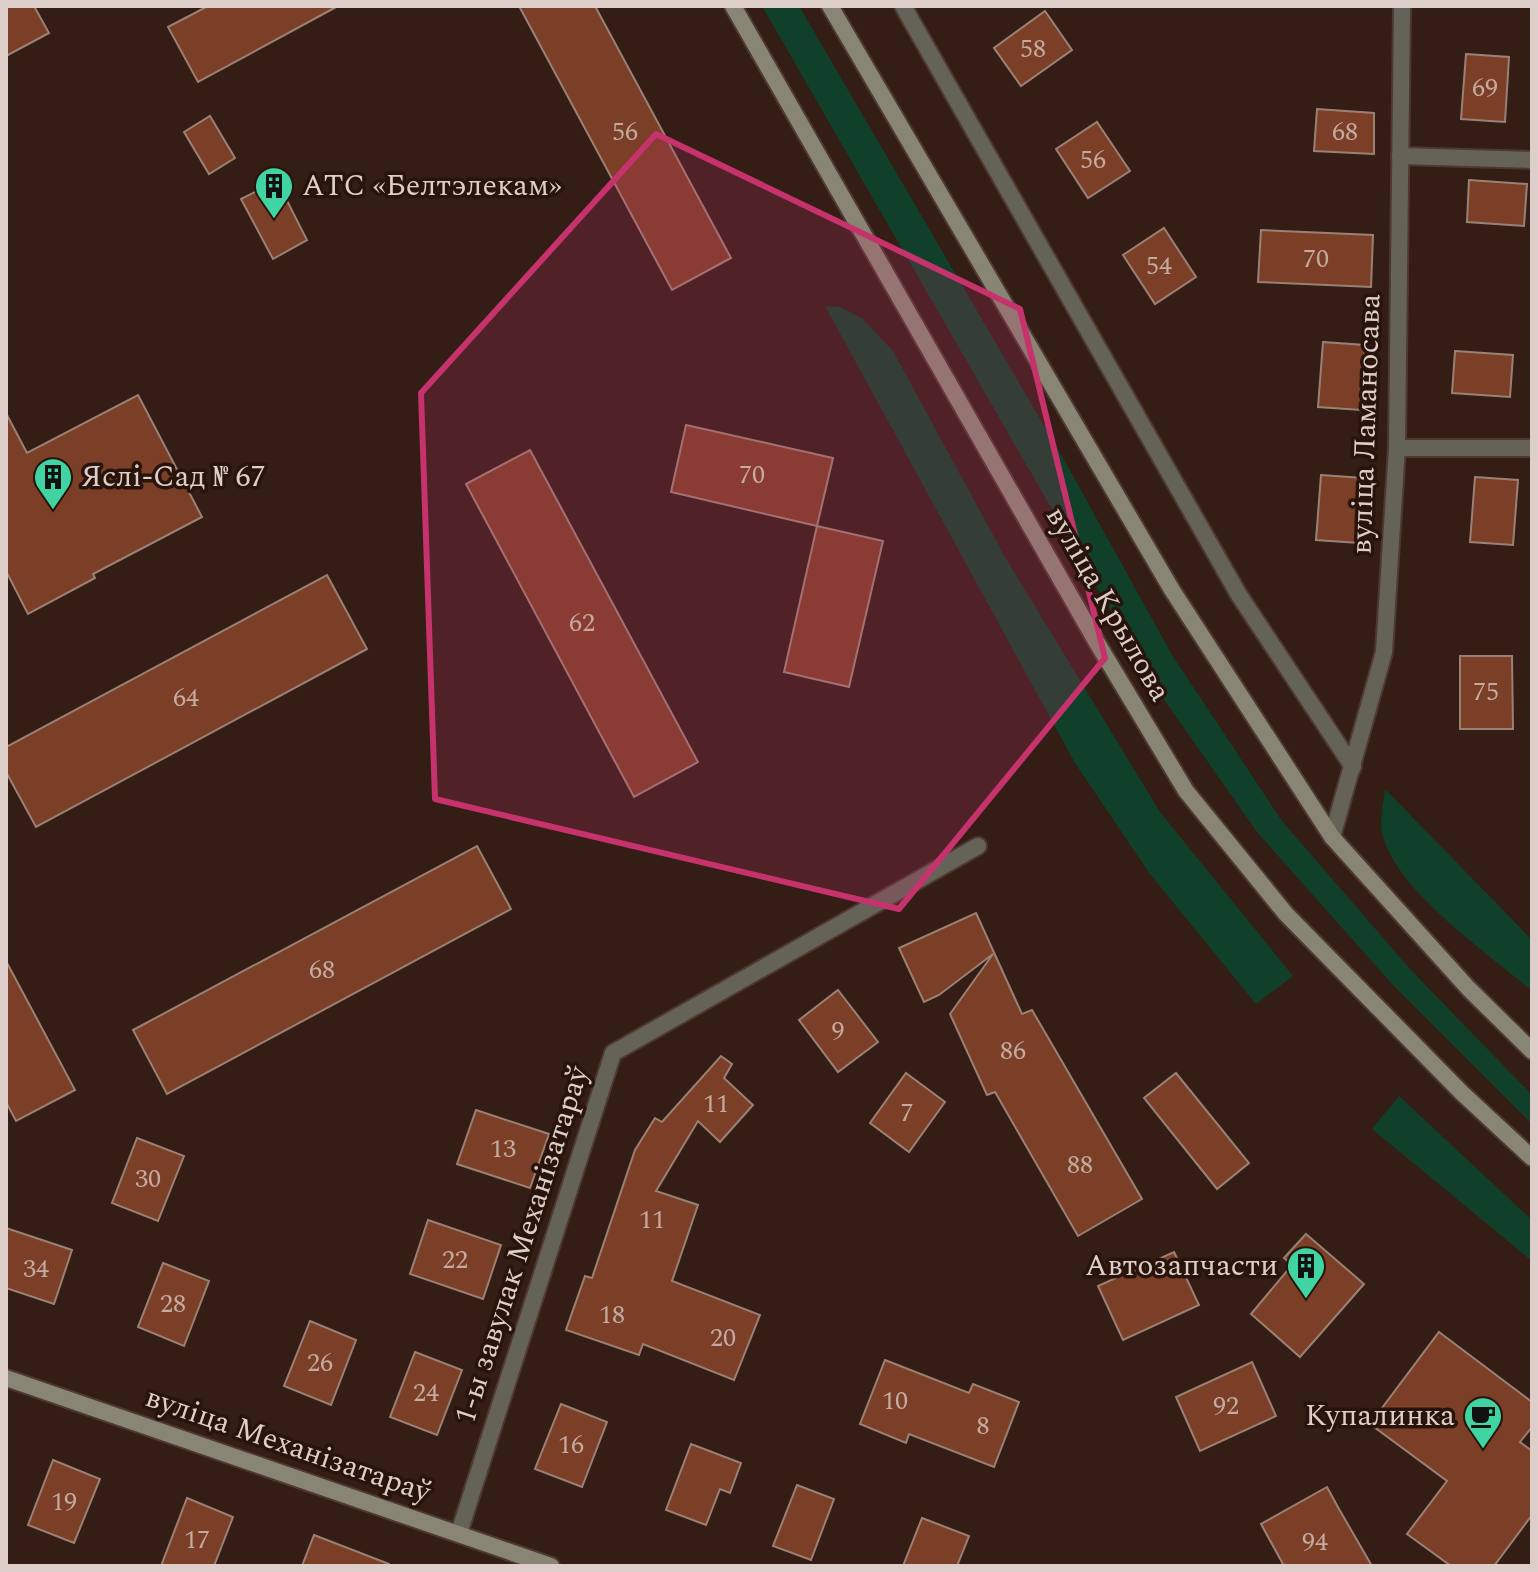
<svg xmlns="http://www.w3.org/2000/svg" width="1538" height="1572" viewBox="0 0 1538 1572" font-family="Spectral,serif">
<style>
.green{fill:#11402a}
.building{fill:#7b3e26;stroke:#9b8075;stroke-width:2}
.lines{fill:none;stroke-linecap:round;stroke-linejoin:round}
.street-casing{stroke:#4e3932;stroke-width:20}
.secondary-casing{stroke:#4e3932;stroke-width:20}
.street{stroke:#656257;stroke-width:16}
.secondary{stroke:#898574;stroke-width:16}
.marked{fill:#c6336c;fill-opacity:0.2;stroke:#c6336c;stroke-width:6;stroke-linejoin:round}
.labels{text-anchor:middle;dominant-baseline:central;stroke-width:7;stroke-linejoin:round;paint-order:stroke}
.number-label{font-size:26px;fill:#c4aaa0}
.poi-label{font-size:30px;fill:#ddcec9;stroke:#29140c;text-anchor:start}
.street-label{font-size:30px;fill:#ddcec9;stroke:#29140c}
</style>
<rect width="100%" height="100%" fill="#331d15"/>
<!-- green -->
<g class="green">
<polygon points="762,6 799,6 1067,465 1172,655 1282,821 1410,969 1532,1095 1532,1124 1392,984 1257,832 1151,681"/>
<polygon points="825,306 840,307 863,319 893,351 1005,557 1160,812 1293,976 1256,1004 1150,874 1075,763"/>
<path d="M1385,789L1532,940V991C1487,952 1394,890 1382,832C1379,819 1384,802 1385,789Z"/>
<polygon points="1399,1096 1532,1220 1532,1261 1372,1129"/>
</g>
<!-- building -->
<g class="building">
<polygon points="6,6 34,6 49,33 6,56"/>
<polygon points="208,6 338,6 198,82 168,27"/>
<polygon points="519,6 595,6 731,258 672,290"/>
<polygon points="1045,11 1072,50 1021,86 994,48"/>
<polygon points="1466,54 1509,57 1505,122 1461,119"/>
<polygon points="1317,109 1374,113 1374,154 1314,151"/>
<polygon points="210,116 235,158 209,174 184,132"/>
<polygon points="1097,122 1130,171 1088,198 1056,149"/>
<polygon points="1469,180 1527,184 1524,226 1467,222"/>
<polygon points="277,181 307,240 273,259 241,199"/>
<polygon points="1164,228 1196,277 1155,304 1123,255"/>
<polygon points="1261,230 1373,235 1371,287 1258,282"/>
<polygon points="1323,342 1365,345 1361,410 1318,407"/>
<polygon points="1455,351 1513,355 1510,397 1452,393"/>
<polygon points="138,395 202,517 93,574 95,578 28,614 6,571 6,413 27,453"/>
<polygon points="686,425 833,458 817,526 671,492"/>
<polygon points="530,450 698,762 634,797 466,484"/>
<polygon points="1321,475 1363,478 1359,543 1316,540"/>
<polygon points="1475,477 1518,480 1513,545 1470,542"/>
<polygon points="817,526 883,541 849,687 784,672"/>
<polygon points="327,575 367,649 36,827 6,772 6,747"/>
<polygon points="1460,656 1512,656 1513,729 1460,729"/>
<polygon points="477,846 511,909 167,1094 133,1030"/>
<polygon points="976,913 1022,1014 1032,1010 1142,1199 1078,1236 995,1092 987,1095 950,1014 993,954 939,995 924,1002 899,948"/>
<polygon points="6,961 75,1090 16,1121 6,1102"/>
<polygon points="838,990 878,1042 838,1072 799,1020"/>
<polygon points="721,1056 732,1064 724,1078 753,1105 720,1142 698,1121 656,1191 698,1205 672,1281 760,1315 734,1380 643,1344 639,1355 566,1330 585,1276 592,1278 635,1150 655,1118 662,1122"/>
<polygon points="906,1073 945,1102 909,1152 870,1123"/>
<polygon points="1176,1073 1249,1163 1217,1189 1144,1098"/>
<polygon points="476,1110 549,1134 530,1188 457,1164"/>
<polygon points="137,1138 184,1156 158,1221 112,1203"/>
<polygon points="428,1220 501,1245 483,1299 410,1274"/>
<polygon points="6,1228 72,1250 54,1304 6,1288"/>
<polygon points="1306,1234 1364,1284 1300,1357 1251,1314 1292,1265 1284,1258"/>
<polygon points="1174,1252 1199,1305 1123,1340 1098,1286"/>
<polygon points="163,1263 209,1281 184,1346 138,1327"/>
<polygon points="310,1321 356,1340 331,1405 284,1386"/>
<polygon points="1439,1332 1532,1402 1532,1427 1520,1442 1532,1451 1532,1515 1494,1566 1451,1566 1407,1534 1447,1481 1370,1424"/>
<polygon points="415,1352 462,1370 437,1435 390,1417"/>
<polygon points="885,1360 969,1393 973,1384 1019,1402 994,1467 909,1434 906,1443 860,1424"/>
<polygon points="1252,1362 1276,1416 1200,1451 1176,1397"/>
<polygon points="561,1404 607,1422 582,1487 535,1469"/>
<polygon points="691,1444 741,1463 730,1493 720,1489 706,1525 666,1510"/>
<polygon points="53,1460 100,1479 74,1543 28,1525"/>
<polygon points="797,1485 834,1499 811,1560 773,1546"/>
<polygon points="1327,1487 1339,1509 1372,1566 1284,1566 1261,1524"/>
<polygon points="187,1498 233,1517 214,1566 161,1566"/>
<polygon points="922,1518 969,1536 957,1566 903,1566"/>
<polygon points="314,1535 389,1564 389,1566 302,1566"/>
</g>
<g class="lines">
<defs>
<g id="street">
<polyline points="903,6 1239,595 1353,767"/>
<polyline points="1400,156 1532,160"/>
<polyline points="1397,448 1532,448"/>
<polyline points="1332,837 1384,652 1397,448 1402,6"/>
<polyline points="459,1533 613,1053 978,846"/>
</g>
<g id="secondary">
<polyline points="733,6 1096,641 1186,791 1286,914 1462,1093 1532,1158"/>
<polyline points="830,6 1172,590 1332,837 1468,988 1532,1051"/>
<polyline points="6,1378 551,1566"/>
</g>
</defs>
<!-- street casing -->
<use href="#street" class="street-casing"/>
<!-- secondary casing -->
<use href="#secondary" class="secondary-casing"/>
<!-- street -->
<use href="#street" class="street"/>
<!-- secondary -->
<use href="#secondary" class="secondary"/>
</g>
<!-- marked area -->
<path class="marked" d="M656,134L1020,309L1105,658L899,909L435,799L421,393Z"/>
<!-- icons -->
<defs>
<symbol id="building-pin" viewBox="-11 -11 22 30"><path d="M0 17L-7.5 6A9.5 9.5 0 1 1 7.5 6Z" fill="#3fd4a2" stroke="#29140c"/><path d="M-4-6H4V6H1V3H-1V6H-4ZM-2.5-4.3h1.7v1.8h-1.7ZM.8-4.3h1.7v1.8H.8ZM-2.5-1h1.7V.8h-1.7ZM.8-1h1.7V.8H.8Z" fill="#111"/></symbol>
<symbol id="cafe-pin" viewBox="-11 -11 22 30"><path d="M0 17L-7.5 6A9.5 9.5 0 1 1 7.5 6Z" fill="#3fd4a2" stroke="#29140c"/><path d="M-5.5-4.5H6V0H3Q3 3.5 0 3.5H-2.5Q-5.5 3.5-5.5 0ZM3-3.2v2h1.7v-2ZM-6 4.5H4V6H-6Z" fill="#111"/></symbol>
</defs>
<g fill-rule="evenodd">
<use href="#building-pin" x="252" y="164" width="44" height="60"/>
<use href="#building-pin" x="31" y="455" width="44" height="60"/>
<use href="#building-pin" x="1284" y="1244" width="44" height="60"/>
<use href="#cafe-pin" x="1461" y="1394" width="44" height="60"/>
</g>
<g class="labels">
<!-- number labels -->
<g class="number-label">
<text x="1033" y="49">58</text>
<text x="1485" y="88">69</text>
<text x="625" y="132">56</text>
<text x="1345" y="132">68</text>
<text x="1093" y="160">56</text>
<text x="1316" y="259">70</text>
<text x="1159" y="266">54</text>
<text x="752" y="475">70</text>
<text x="582" y="623">62</text>
<text x="1486" y="692">75</text>
<text x="186" y="698">64</text>
<text x="322" y="970">68</text>
<text x="838" y="1031">9</text>
<text x="1013" y="1051">86</text>
<text x="716" y="1104">11</text>
<text x="907" y="1113">7</text>
<text x="503" y="1149">13</text>
<text x="1080" y="1165">88</text>
<text x="148" y="1179">30</text>
<text x="652" y="1220">11</text>
<text x="455" y="1260">22</text>
<text x="36" y="1269">34</text>
<text x="173" y="1304">28</text>
<text x="612" y="1315">18</text>
<text x="723" y="1338">20</text>
<text x="320" y="1363">26</text>
<text x="426" y="1393">24</text>
<text x="895" y="1401">10</text>
<text x="1226" y="1406">92</text>
<text x="983" y="1426">8</text>
<text x="571" y="1445">16</text>
<text x="64" y="1502">19</text>
<text x="197" y="1540">17</text>
<text x="1315" y="1542">94</text>
</g>
<!-- poi labels -->
<g class="poi-label">
<text x="302" y="186">АТС «Белтэлекам»</text>
<text x="81" y="477">Яслі-Сад № 67</text>
<text x="1278" y="1266" text-anchor="end">Автозапчасти</text>
<text x="1455" y="1416" text-anchor="end">Купалинка</text>
</g>
<!-- street labels -->
<g class="street-label">
<text transform="translate(1366 424) rotate(-88)">вуліца Ламаносава</text>
<text transform="translate(1108 604) rotate(60)">вуліца Крылова</text>
<text transform="translate(522 1245) rotate(-72)">1-ы завулак Механізатараў</text>
<text transform="translate(288 1445) rotate(19)">вуліца Механізатараў</text>
</g>
</g>
<!-- border -->
<rect width="1538" height="1572" fill="none" stroke="#ddcec9" stroke-width="16"/>
</svg>
